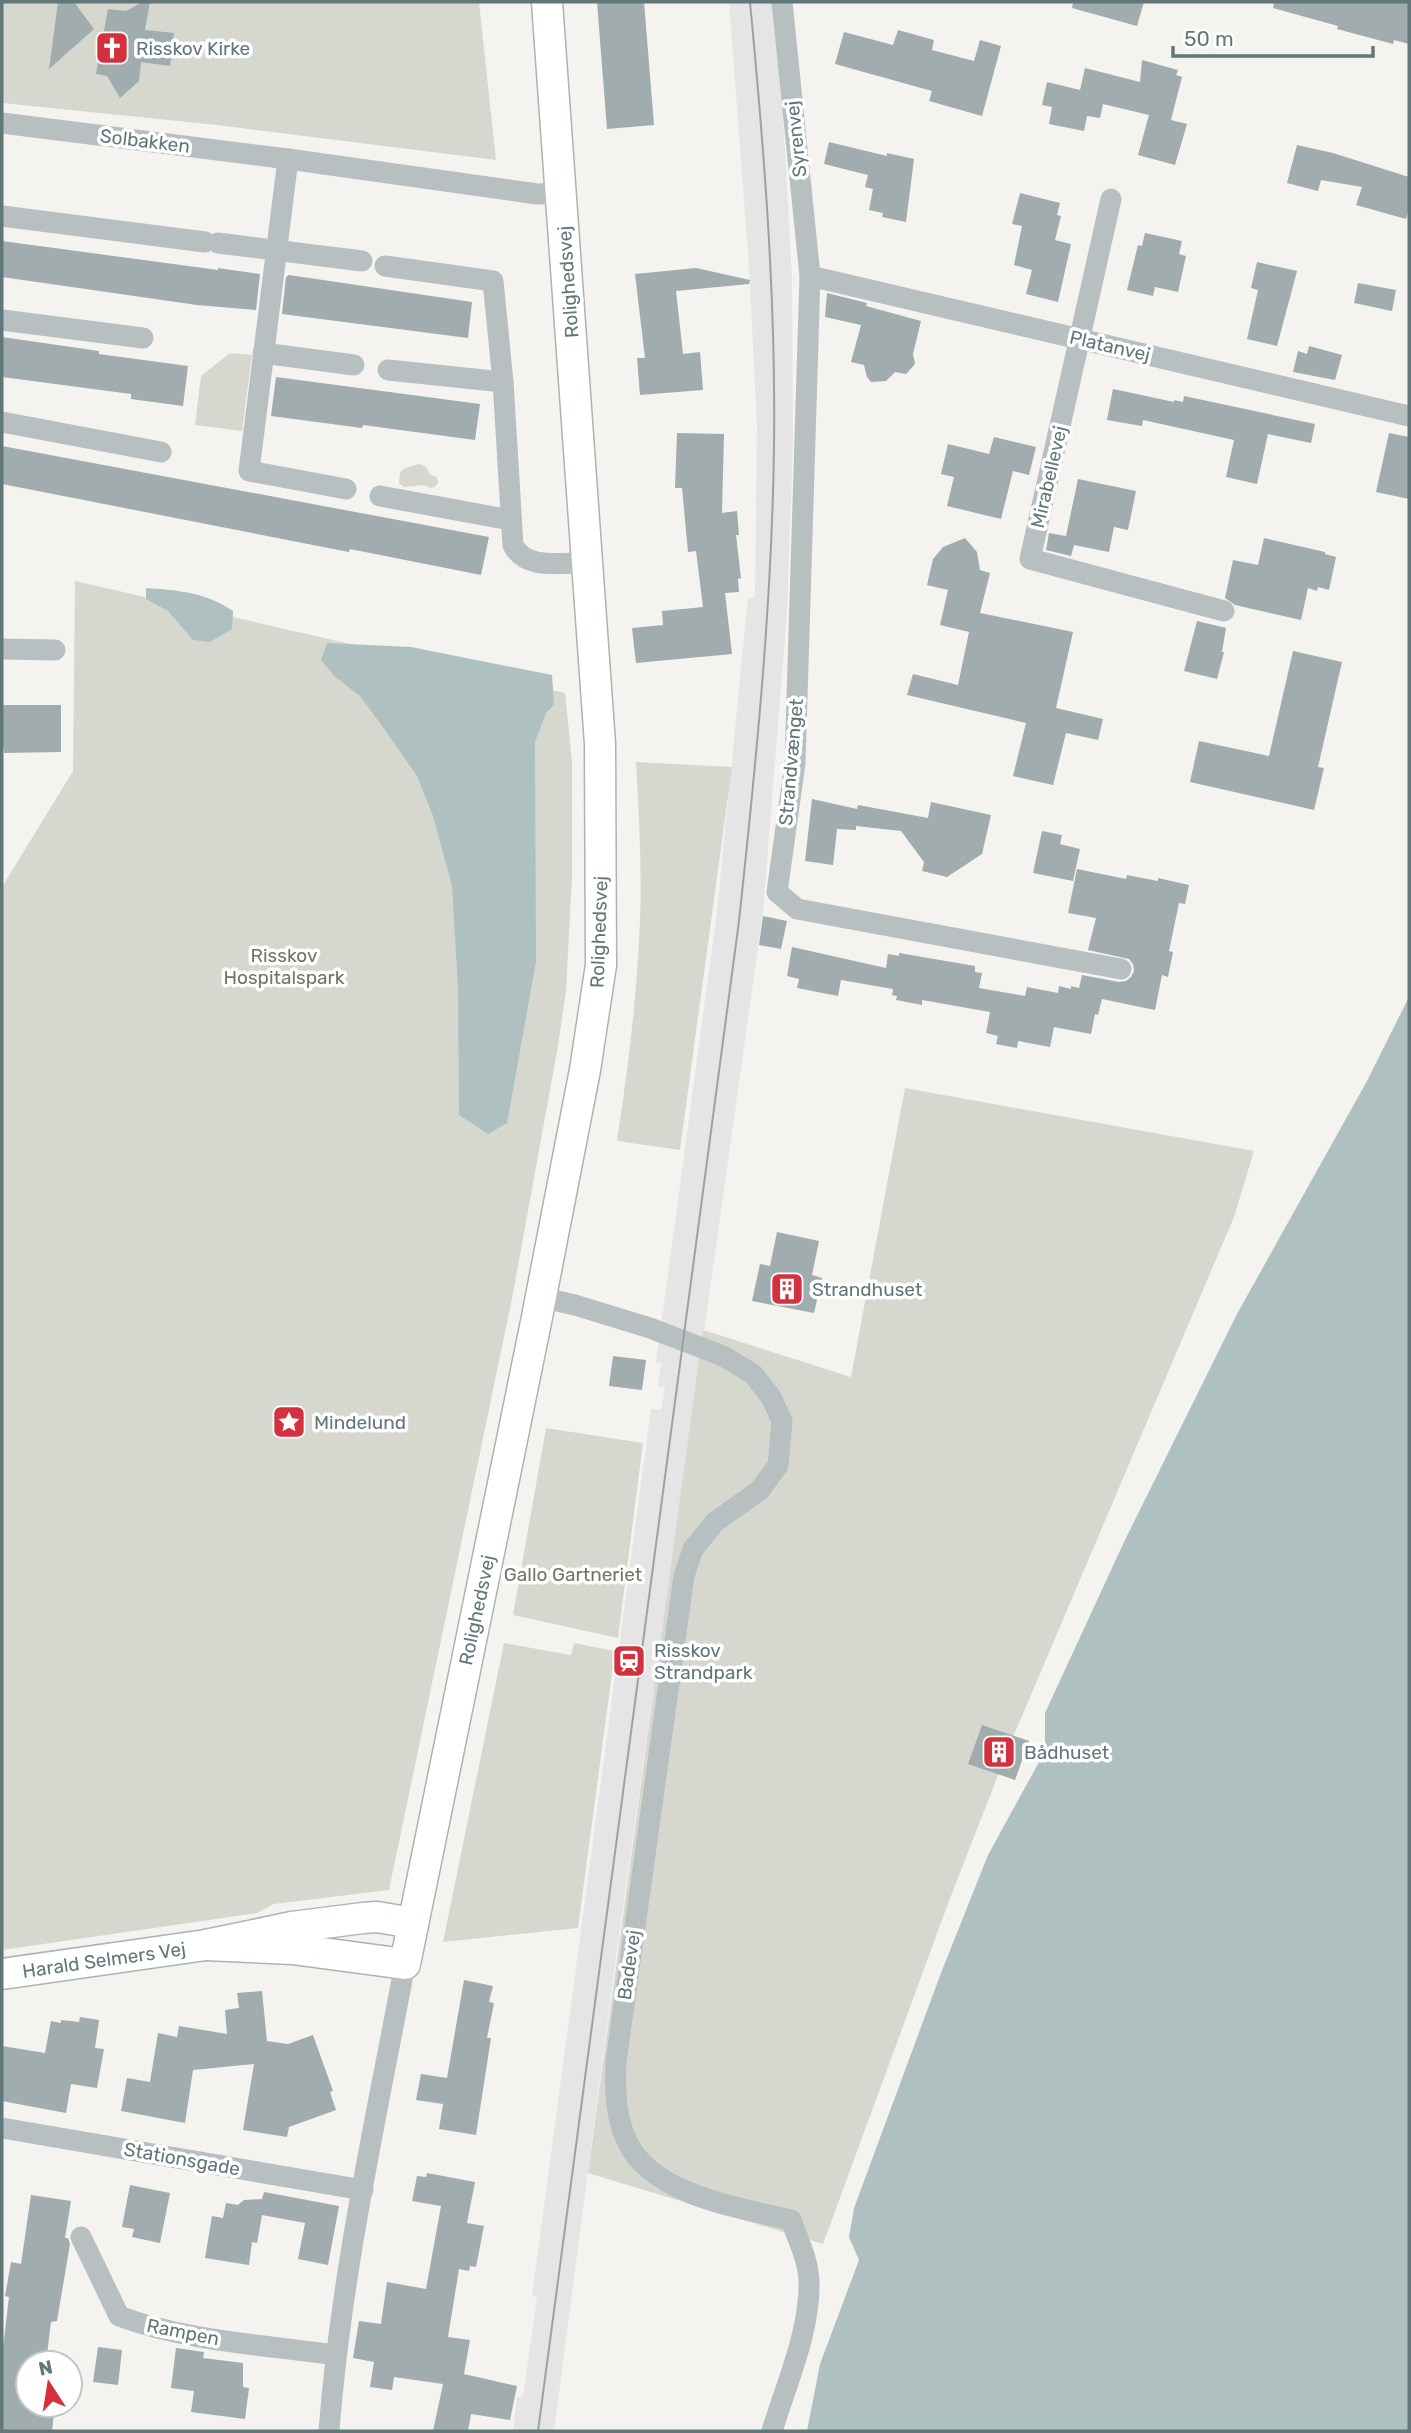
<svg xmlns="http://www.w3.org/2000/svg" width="1411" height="2433" viewBox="0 0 1411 2433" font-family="Rubik,sans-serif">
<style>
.built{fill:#e4e5e4}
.green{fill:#d6d8d0}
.water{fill:#afc0c0}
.building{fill:#a0acad}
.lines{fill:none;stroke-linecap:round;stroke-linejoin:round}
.secondary-casing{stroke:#abb4b5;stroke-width:33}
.street{stroke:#b8bfc0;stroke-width:21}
.secondary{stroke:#fff;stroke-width:30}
.tram{stroke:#99a3a5;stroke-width:2}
.labels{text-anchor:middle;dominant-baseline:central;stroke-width:7;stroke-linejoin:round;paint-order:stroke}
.poi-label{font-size:19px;fill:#61777a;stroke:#fff;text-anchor:start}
.street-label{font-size:19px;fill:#61777a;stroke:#fff}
.park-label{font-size:19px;fill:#6e7764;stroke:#fff}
</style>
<rect width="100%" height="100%" fill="#f4f3f0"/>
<!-- built -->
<polygon class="built" points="729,2 772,2 783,116 792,278 793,440 787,611 763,912 615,1964 554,2431 513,2431 517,2397 523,2397 537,2297 532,2296 651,1409 661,1410 665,1387 658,1386 661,1363 656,1363 717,912 748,598 755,597 757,426 749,266"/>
<!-- green -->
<g class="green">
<polygon points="2,2 479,2 496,160 217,125 2,103"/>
<polygon points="230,353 252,355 242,431 195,425 201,376"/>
<polygon points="419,464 425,466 431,475 437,477 438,483 435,487 430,488 425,485 404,487 399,483 400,472 405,468"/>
<polygon points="75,581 565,693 572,761 572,877 566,991 558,1046 512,1299 389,1890 274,1904 257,1913 2,1950 2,887 73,771"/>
<path d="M636,762L732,767L680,1150L617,1141C627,1074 636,1007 639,939C643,880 639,821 636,762Z"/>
<polygon points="905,1088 1254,1151 1234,1217 1011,1742 949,1901 823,2244 588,2173 703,1330 851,1377"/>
<polygon points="546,1428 643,1443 618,1638 513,1615"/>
<polygon points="504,1643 571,1655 574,1643 615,1651 578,1928 443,1942"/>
</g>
<!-- water -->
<g class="water">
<path d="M146,588C178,590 207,593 233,611L232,629L210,642L193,640L168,611L146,599Z"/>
<polygon points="327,643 411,647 552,675 554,705 546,713 535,742 536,962 507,1123 488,1134 459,1115 458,988 452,886 433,816 417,776 385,730 360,696 334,676 321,660"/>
<polygon points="1409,997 1409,2431 807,2431 820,2364 859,2260 849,2237 854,2208 941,1973 988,1855 1045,1751 1045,1713 1124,1542 1237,1314 1367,1081"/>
</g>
<!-- building -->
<g class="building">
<polygon points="58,2 74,2 94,29 49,69"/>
<polygon points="143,2 150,2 145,30 174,33 170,66 141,62 139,81 120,98 107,76 96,74 108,9 126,11"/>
<polygon points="597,2 644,2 654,125 607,129"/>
<polygon points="1073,2 1144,2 1137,26 1072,8"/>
<polygon points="1274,2 1409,2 1409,44 1394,40 1393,44 1337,29 1338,26 1273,8"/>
<polygon points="898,30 934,40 932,50 974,61 980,40 1001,46 982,116 929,101 932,91 835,64 844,32 893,45"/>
<polygon points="1142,60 1178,70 1176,75 1182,77 1171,120 1187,124 1175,165 1138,155 1149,115 1103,104 1100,118 1087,116 1084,131 1049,124 1052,107 1042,105 1047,82 1080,90 1085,68 1140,82"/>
<polygon points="829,142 887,156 887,153 914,159 906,222 882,217 883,213 869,210 873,189 865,187 868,175 824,164"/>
<polygon points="1297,145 1333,153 1409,177 1409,208 1406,219 1356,205 1362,187 1321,180 1318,191 1287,183"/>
<polygon points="1020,193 1060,203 1057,215 1061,216 1055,240 1071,244 1058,302 1026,294 1032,270 1014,265 1022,226 1012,224"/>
<polygon points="1145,233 1182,241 1179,254 1186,256 1178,292 1155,287 1153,296 1127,290 1138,245 1142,246"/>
<polygon points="2,241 218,270 218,268 260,274 256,310 197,305 2,277"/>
<polygon points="1257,262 1297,271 1277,346 1247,339 1258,290 1251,288"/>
<polygon points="696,268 750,280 749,284 676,291 683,354 700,352 703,390 640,395 637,358 645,358 635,274"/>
<polygon points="289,275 472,302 468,338 282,314 286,277"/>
<polygon points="1358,283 1396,290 1392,311 1354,303"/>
<polygon points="827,293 867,303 866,306 921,321 913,354 915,364 906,374 895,372 886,381 871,382 867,377 864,365 851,362 861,325 825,317"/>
<polygon points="2,337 99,351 99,354 188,366 183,406 131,399 131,394 2,377"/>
<polygon points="1309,346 1342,355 1335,380 1293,372 1298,351 1307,354"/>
<polygon points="276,377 480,404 475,440 363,425 362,428 271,416"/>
<polygon points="1113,389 1174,402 1174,400 1183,402 1184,396 1315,424 1311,443 1268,434 1257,484 1226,477 1234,440 1143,420 1142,426 1107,420"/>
<polygon points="677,433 724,434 722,513 737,511 739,535 736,535 741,578 738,579 739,592 725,593 732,654 636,663 632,628 663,625 662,611 703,607 696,551 688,552 682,488 675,488"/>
<polygon points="1389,433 1409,437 1409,499 1376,492"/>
<polygon points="994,437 1036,447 1029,475 1013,471 1001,519 947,506 954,477 941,474 948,444 989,454"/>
<polygon points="2,446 489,537 481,575 350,549 349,552 2,484"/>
<polygon points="1078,479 1136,491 1128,530 1114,527 1109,552 1074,545 1071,556 1046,550 1049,533 1066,536"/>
<polygon points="965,538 977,552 980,570 990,573 980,613 1073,632 1056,708 1103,719 1098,740 1066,733 1053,785 1013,776 1026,723 907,695 913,674 958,685 969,632 940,625 948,590 927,585 933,559 943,547"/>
<polygon points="1264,538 1325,552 1325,554 1336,557 1329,590 1318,587 1317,591 1308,588 1301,620 1235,605 1225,598 1233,560 1258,565"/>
<polygon points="1197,621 1226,628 1222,652 1224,652 1217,679 1184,671"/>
<polygon points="1293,651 1342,662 1318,767 1324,768 1314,810 1190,782 1199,741 1269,756"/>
<polygon points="2,705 61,705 61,752 4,753 4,747 2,747"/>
<polygon points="812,799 857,809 858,805 928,818 931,802 991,815 982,854 947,877 922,871 924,862 901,831 856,826 856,830 837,829 833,865 805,861"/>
<polygon points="1042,831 1062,835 1060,844 1080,849 1073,881 1033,873"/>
<polygon points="1077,869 1126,879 1127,875 1158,881 1158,878 1189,885 1185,904 1179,903 1169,951 1173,952 1168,977 1162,975 1155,1010 1102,999 1098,1015 1095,1014 1091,1034 1054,1027 1050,1047 1018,1041 1017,1048 996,1044 998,1036 986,1033 990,1012 922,1000 922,1005 896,1000 897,996 892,995 893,989 841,980 838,996 797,988 799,979 787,976 792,947 886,968 888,954 899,956 899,953 975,966 975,972 982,973 979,988 1025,996 1027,987 1058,993 1059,986 1071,989 1071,986 1079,988 1082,975 1119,982 1126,981 1131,977 1134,971 1133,964 1129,959 1088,950 1096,918 1068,913"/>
<polygon points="763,916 787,921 781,949 759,945"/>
<polygon points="777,1232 819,1241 812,1275 822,1278 814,1313 752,1301 760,1264 770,1266"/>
<polygon points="613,1356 646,1360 642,1390 609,1386"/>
<polygon points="982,1725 1029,1741 1015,1780 968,1764"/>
<polygon points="464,1980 493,1986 489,2002 494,2003 487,2038 491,2038 476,2135 439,2129 443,2104 416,2100 421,2074 447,2078"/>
<polygon points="262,1991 267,2041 288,2044 313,2035 333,2091 330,2092 336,2110 289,2127 287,2137 243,2130 254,2064 193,2070 185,2123 121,2111 127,2078 150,2082 158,2033 177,2037 179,2026 227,2034 225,2010 239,2008 237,1993"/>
<polygon points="80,2017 99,2020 95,2048 104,2049 97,2088 71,2084 66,2113 2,2101 2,2046 45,2053 51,2021 61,2023 61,2020 79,2022"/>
<polygon points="427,2173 475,2182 467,2223 484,2226 476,2267 470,2266 469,2271 459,2269 448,2337 470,2340 464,2374 517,2386 510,2420 471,2414 468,2431 433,2431 443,2384 394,2377 392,2390 370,2387 374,2362 353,2358 359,2321 381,2324 387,2282 426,2289 441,2206 412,2201 417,2176 426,2177"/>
<polygon points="130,2185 170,2193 160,2243 132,2237 134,2229 122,2227"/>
<polygon points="264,2192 339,2206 328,2265 298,2259 305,2223 262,2215 257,2243 252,2242 249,2265 205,2258 212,2216 223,2218 226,2203 238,2205 244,2200 262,2199"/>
<polygon points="31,2195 71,2201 65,2238 68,2238 70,2244 57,2321 51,2322 46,2363 28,2363 28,2405 55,2405 52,2431 2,2431 2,2356 9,2297 5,2296 11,2262 21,2264"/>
<polygon points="98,2347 122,2350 118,2385 93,2382"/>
<polygon points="176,2348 204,2352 203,2358 243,2363 243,2387 249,2388 245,2419 191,2412 194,2391 171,2388"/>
</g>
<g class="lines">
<defs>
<g id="secondary">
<polyline points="206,1945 292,1949 405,1964 536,1322 585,1070 601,965 600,744 547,2"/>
<polyline points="2,1974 206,1945 292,1927 363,1918 377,1917 413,1923"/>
</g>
</defs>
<!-- secondary casing -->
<use href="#secondary" class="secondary-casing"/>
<!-- street -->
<g class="street">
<polyline points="782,2 810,276 795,763 777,892 797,909 1121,969"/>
<polyline points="2,123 288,159 537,194 561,193"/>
<polyline points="288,159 249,471 346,489"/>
<polyline points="1111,199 1030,559 1224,611"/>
<polyline points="2,216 205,242"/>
<polyline points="218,243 362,261"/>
<polyline points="385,266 493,281 503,382"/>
<polyline points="810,276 1409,416"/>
<polyline points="2,320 143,338"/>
<polyline points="263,353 354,365"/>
<path d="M388,370L503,382L513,545C526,571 562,562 587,563"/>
<polyline points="2,422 161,452"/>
<polyline points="380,496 510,520"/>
<polyline points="2,649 55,650"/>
<path d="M540,1297L575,1305L650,1328L723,1356L753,1374L771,1397L782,1421L778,1465L760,1490L715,1522L693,1549L684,1576L616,2062C615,2089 615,2116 627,2141C651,2195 740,2208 791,2220C798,2240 809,2261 809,2283C810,2331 786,2385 772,2431"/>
<polyline points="2,2128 363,2190"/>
<path d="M81,2237L119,2316C185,2341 265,2345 335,2355"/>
<path d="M329,2431C341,2274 376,2119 405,1964"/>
</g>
<!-- secondary -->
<use href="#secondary" class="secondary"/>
<!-- tram -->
<path class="tram" d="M538,2431L739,921C756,763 772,605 774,446C776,298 764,149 750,2"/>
</g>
<!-- icons -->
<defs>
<symbol id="church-square" viewBox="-11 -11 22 22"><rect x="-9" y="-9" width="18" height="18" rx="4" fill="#d4313f" stroke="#fff"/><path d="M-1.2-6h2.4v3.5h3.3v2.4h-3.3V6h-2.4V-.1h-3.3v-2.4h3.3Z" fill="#fff"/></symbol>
<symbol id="building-square" viewBox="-11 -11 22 22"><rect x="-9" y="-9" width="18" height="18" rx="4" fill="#d4313f" stroke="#fff"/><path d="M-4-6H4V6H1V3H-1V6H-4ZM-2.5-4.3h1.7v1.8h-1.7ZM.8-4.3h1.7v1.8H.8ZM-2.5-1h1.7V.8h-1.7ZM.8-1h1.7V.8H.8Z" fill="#fff"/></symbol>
<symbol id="sight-square" viewBox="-11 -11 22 22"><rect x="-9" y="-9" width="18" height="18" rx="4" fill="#d4313f" stroke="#fff"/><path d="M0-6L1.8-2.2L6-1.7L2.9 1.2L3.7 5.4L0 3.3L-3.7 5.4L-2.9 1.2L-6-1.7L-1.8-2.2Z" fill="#fff"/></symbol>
<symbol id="station-square" viewBox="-11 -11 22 22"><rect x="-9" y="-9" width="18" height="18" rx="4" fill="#d4313f" stroke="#fff"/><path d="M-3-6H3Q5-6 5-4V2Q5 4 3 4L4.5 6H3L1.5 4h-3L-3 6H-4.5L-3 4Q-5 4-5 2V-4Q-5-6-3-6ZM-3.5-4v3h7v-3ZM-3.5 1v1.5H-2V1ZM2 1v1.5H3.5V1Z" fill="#fff"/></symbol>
</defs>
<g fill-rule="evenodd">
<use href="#church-square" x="93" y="29" width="38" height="38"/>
<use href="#building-square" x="768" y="1270" width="38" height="38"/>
<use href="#sight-square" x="270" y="1403" width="38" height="38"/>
<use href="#station-square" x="610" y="1642" width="38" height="38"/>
<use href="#building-square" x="980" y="1733" width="38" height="38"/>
</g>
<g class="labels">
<!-- poi labels -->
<g class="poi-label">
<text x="136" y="48">Risskov Kirke</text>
<text x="812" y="1289">Strandhuset</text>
<text x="314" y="1422">Mindelund</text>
<text x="654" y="1650">Risskov<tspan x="654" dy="22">Strandpark</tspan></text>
<text x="1024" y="1752">Bådhuset</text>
</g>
<!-- street labels -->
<g class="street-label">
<text transform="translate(796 139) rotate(-96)">Syrenvej</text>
<text transform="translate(145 141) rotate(7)">Solbakken</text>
<text transform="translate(568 282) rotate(-94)">Rolighedsvej</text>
<text transform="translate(1110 346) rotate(13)">Platanvej</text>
<text transform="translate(1049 477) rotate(-77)">Mirabellevej</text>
<text transform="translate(791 762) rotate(-85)">Strandvænget</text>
<text transform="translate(599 932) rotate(-88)">Rolighedsvej</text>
<text transform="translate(477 1610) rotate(-78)">Rolighedsvej</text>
<text transform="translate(104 1960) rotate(-8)">Harald Selmers Vej</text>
<text transform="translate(629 1965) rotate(-82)">Badevej</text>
<text transform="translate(182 2159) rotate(10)">Stationsgade</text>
<text transform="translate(183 2332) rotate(11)">Rampen</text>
</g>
<!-- park labels -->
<g class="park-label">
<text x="284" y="955">Risskov<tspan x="284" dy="22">Hospitalspark</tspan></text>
<text x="573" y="1574">Gallo Gartneriet</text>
</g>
</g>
<!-- border -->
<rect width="1411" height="2433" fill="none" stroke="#61777a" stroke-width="7"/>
<!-- north arrow -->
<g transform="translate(49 2384) rotate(348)"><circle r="33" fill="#ffffff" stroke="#c0c9ca" stroke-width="2"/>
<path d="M0-5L12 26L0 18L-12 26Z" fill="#d4313f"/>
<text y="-10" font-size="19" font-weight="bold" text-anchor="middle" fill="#61777a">N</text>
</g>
<!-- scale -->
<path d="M1173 46v10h200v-10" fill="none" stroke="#61777a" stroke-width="3.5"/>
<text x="1184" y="46" font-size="21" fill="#61777a" stroke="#ffffff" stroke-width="5" paint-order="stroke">50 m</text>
</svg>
